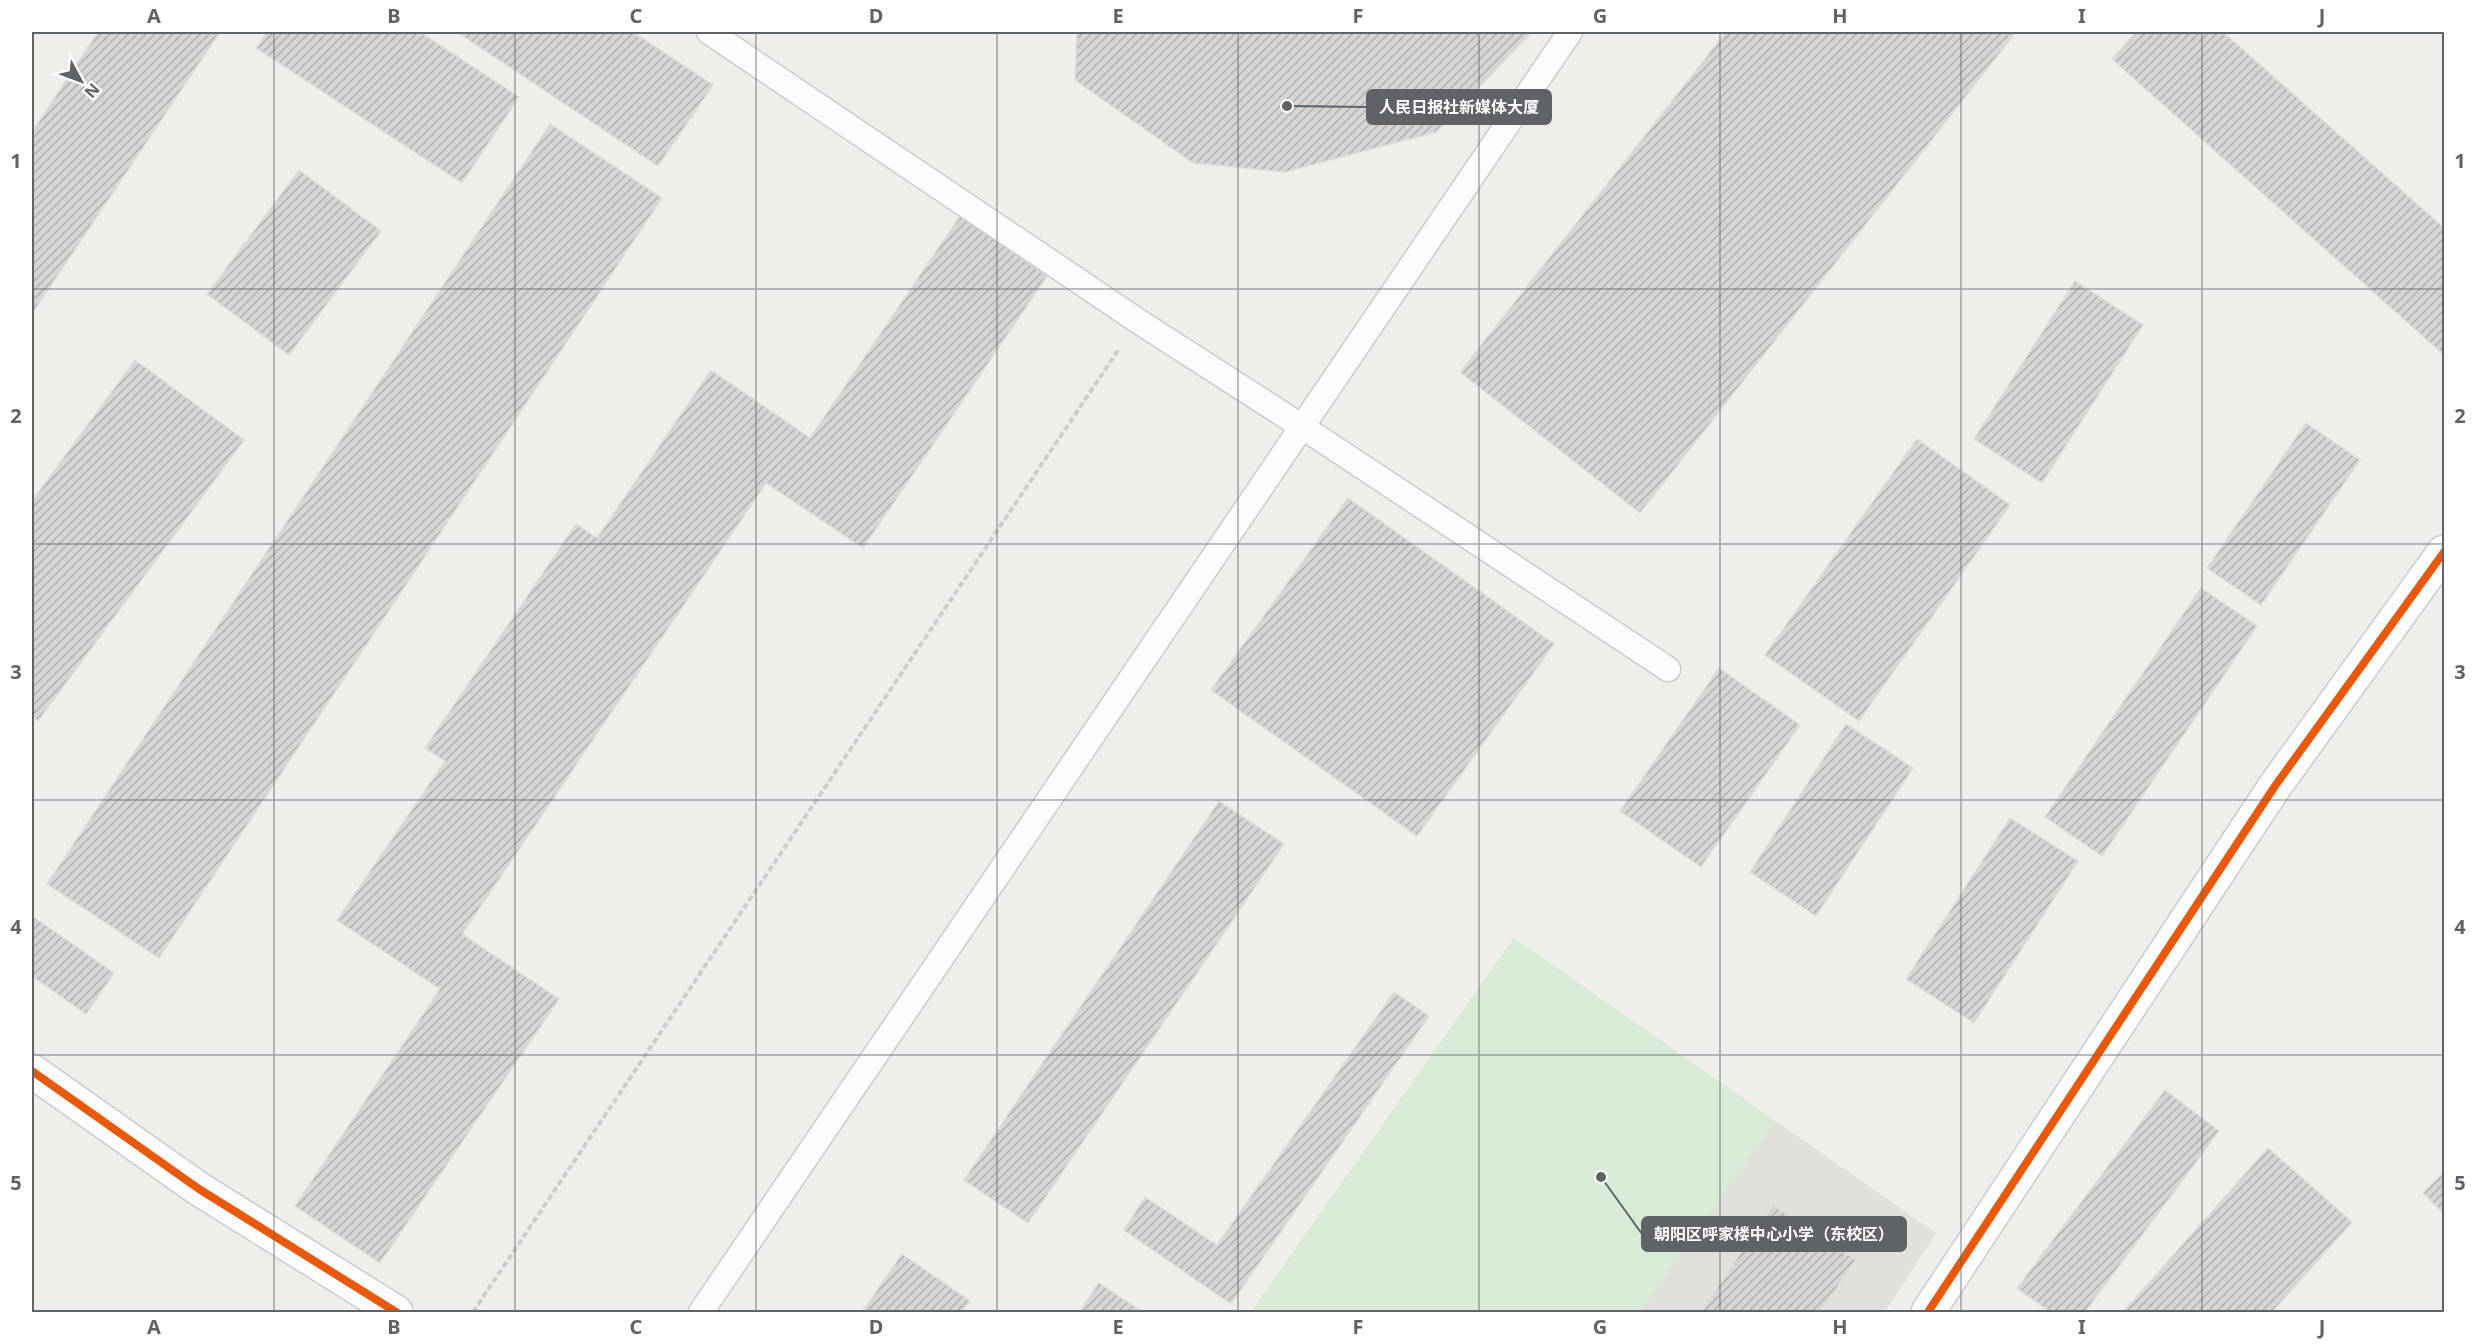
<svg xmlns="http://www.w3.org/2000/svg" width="2476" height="1344" viewBox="0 0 2476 1344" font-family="'Noto Sans','Noto Sans SC',sans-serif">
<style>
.education{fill:#e2e0da}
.green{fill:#d8ebd6}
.building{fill:url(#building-hatch);stroke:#deddd9;stroke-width:1.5}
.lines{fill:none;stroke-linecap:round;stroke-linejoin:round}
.service-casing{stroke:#cbcccc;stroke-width:27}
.minor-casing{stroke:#cbcccc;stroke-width:36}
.path{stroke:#cacfcc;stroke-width:4;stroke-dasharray:6 3;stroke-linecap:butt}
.service{stroke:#fdfcfc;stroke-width:24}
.minor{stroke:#fdfcfc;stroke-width:33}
.cycleway-casing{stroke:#fff;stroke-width:11}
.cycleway{stroke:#e8590c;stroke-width:8}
.grid{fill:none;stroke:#5f6368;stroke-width:1.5;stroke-opacity:0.55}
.leader{fill:none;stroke:#5f6368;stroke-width:2}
.callout-dot{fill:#5f6368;stroke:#fff;stroke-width:2}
.callout{fill:#5f6368;stroke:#5f6368;stroke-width:2}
.callout-label{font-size:16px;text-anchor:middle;font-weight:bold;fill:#fff}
.neatline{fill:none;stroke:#5f6368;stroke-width:2}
.grid-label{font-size:20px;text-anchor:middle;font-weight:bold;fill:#5f6368}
</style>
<defs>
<pattern id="building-hatch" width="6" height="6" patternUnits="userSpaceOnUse" patternTransform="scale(1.5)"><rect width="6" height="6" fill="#d6d5d3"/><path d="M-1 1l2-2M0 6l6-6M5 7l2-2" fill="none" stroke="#b1b0af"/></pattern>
</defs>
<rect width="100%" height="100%" fill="#efeeea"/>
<!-- education -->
<polygon class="education" points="1514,938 1936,1233 1885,1312 1251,1312"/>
<!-- green -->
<polygon class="green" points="1514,938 1775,1121 1640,1312 1251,1312"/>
<!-- building -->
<g class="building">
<polygon points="98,32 220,32 32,314 32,132"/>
<polygon points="267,32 420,32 519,97 462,183 256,48"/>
<polygon points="457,32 633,32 713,85 658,166"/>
<polygon points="1077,32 1532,32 1436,132 1285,172 1193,163 1075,80"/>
<polygon points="1726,32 2016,32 1640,513 1460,372"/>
<polygon points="2136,32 2223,32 2444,228 2444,355 2112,59"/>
<polygon points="550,124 662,198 159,958 47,884"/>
<polygon points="299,170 381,231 289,355 207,294"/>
<polygon points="960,216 1047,276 863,548 766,483 462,934 559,999 380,1263 295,1206 440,989 337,920 445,761 425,748 576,524 597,538 711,370 810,438"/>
<polygon points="2075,281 2143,325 2042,483 1974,439"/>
<polygon points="135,360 244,440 38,721 32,716 32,501"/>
<polygon points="2306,423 2360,460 2261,605 2207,568"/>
<polygon points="1917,439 2010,505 1859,721 1765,655"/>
<polygon points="1348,498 1554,644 1417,836 1211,690"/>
<polygon points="2201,588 2257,626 2102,856 2045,817"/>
<polygon points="1719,668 1800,725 1701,867 1620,811"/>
<polygon points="1846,724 1913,768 1816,916 1750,872"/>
<polygon points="1219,801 1284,844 1028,1223 964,1180"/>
<polygon points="2010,818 2078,861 1974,1023 1906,979"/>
<polygon points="32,916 114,973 86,1014 32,976"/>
<polygon points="1394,992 1429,1016 1231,1304 1124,1230 1145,1197 1217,1245"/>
<polygon points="2165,1090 2219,1131 2085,1312 2050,1312 2017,1288"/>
<polygon points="2268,1148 2352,1222 2272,1312 2123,1312"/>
<polygon points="2444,1172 2444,1214 2423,1193"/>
<polygon points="1773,1205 1856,1260 1820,1312 1701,1312"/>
<polygon points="902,1254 970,1301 962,1312 862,1312"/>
<polygon points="1099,1283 1143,1312 1079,1312"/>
</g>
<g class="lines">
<defs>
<g id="service">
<polyline points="709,32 1138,321 1301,426 1668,669"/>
<polyline points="701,1312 1570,32"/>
</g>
<g id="minor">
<polyline points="32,1071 199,1189 396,1312"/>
<polyline points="1928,1312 2275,786 2444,552"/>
</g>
</defs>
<!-- service casing -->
<use href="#service" class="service-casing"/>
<!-- minor casing -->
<use href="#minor" class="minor-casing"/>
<!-- path -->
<polyline class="path" points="473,1312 1119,349"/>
<!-- service -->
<use href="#service" class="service"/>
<!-- minor -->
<use href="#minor" class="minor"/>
<defs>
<g id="cycleway">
<polyline points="32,1071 199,1189 396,1312"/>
<polyline points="1928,1312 2275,786 2444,552"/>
</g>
</defs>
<!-- cycleway casing -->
<use href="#cycleway" class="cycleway-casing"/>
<!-- cycleway -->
<use href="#cycleway" class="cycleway"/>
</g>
<!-- grid -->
<path class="grid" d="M274,32V1312M515,32V1312M756,32V1312M997,32V1312M1238,32V1312M1479,32V1312M1720,32V1312M1961,32V1312M2202,32V1312M32,289H2444M32,544H2444M32,800H2444M32,1055H2444"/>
<!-- callouts -->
<path class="leader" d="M1287 106L1367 107M1601 1177L1642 1234"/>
<g class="callout-dot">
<circle cx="1287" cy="106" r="6"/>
<circle cx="1601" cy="1177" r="6"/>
</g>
<g class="callout">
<rect x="1367" y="90" width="184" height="34" rx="6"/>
<rect x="1642" y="1217" width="264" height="34" rx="6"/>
</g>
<g class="callout-label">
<text x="1459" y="113">人民日报社新媒体大厦</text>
<text x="1774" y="1240">朝阳区呼家楼中心小学（东校区）</text>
</g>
<!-- border -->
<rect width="2476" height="1344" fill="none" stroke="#ffffff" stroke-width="66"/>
<!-- north arrow -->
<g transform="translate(81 81) rotate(131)" stroke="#ffffff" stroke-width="4.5" paint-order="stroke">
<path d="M0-4.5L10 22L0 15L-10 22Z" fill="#5f6368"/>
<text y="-9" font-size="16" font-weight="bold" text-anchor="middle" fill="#5f6368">N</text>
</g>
<rect x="33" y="33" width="2410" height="1278" class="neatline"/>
<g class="grid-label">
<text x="154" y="23">A</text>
<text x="394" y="23">B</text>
<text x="636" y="23">C</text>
<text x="876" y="23">D</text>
<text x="1118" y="23">E</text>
<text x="1358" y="23">F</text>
<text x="1600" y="23">G</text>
<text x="1840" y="23">H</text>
<text x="2082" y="23">I</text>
<text x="2322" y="23">J</text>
<text x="16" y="168">1</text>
<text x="2460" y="168">1</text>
<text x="16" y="423">2</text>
<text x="2460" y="423">2</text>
<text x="16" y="679">3</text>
<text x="2460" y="679">3</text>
<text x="16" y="934">4</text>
<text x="2460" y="934">4</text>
<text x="16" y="1190">5</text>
<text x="2460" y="1190">5</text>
<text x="154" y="1334">A</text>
<text x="394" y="1334">B</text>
<text x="636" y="1334">C</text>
<text x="876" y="1334">D</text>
<text x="1118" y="1334">E</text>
<text x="1358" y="1334">F</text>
<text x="1600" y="1334">G</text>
<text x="1840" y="1334">H</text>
<text x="2082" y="1334">I</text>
<text x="2322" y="1334">J</text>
</g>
</svg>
